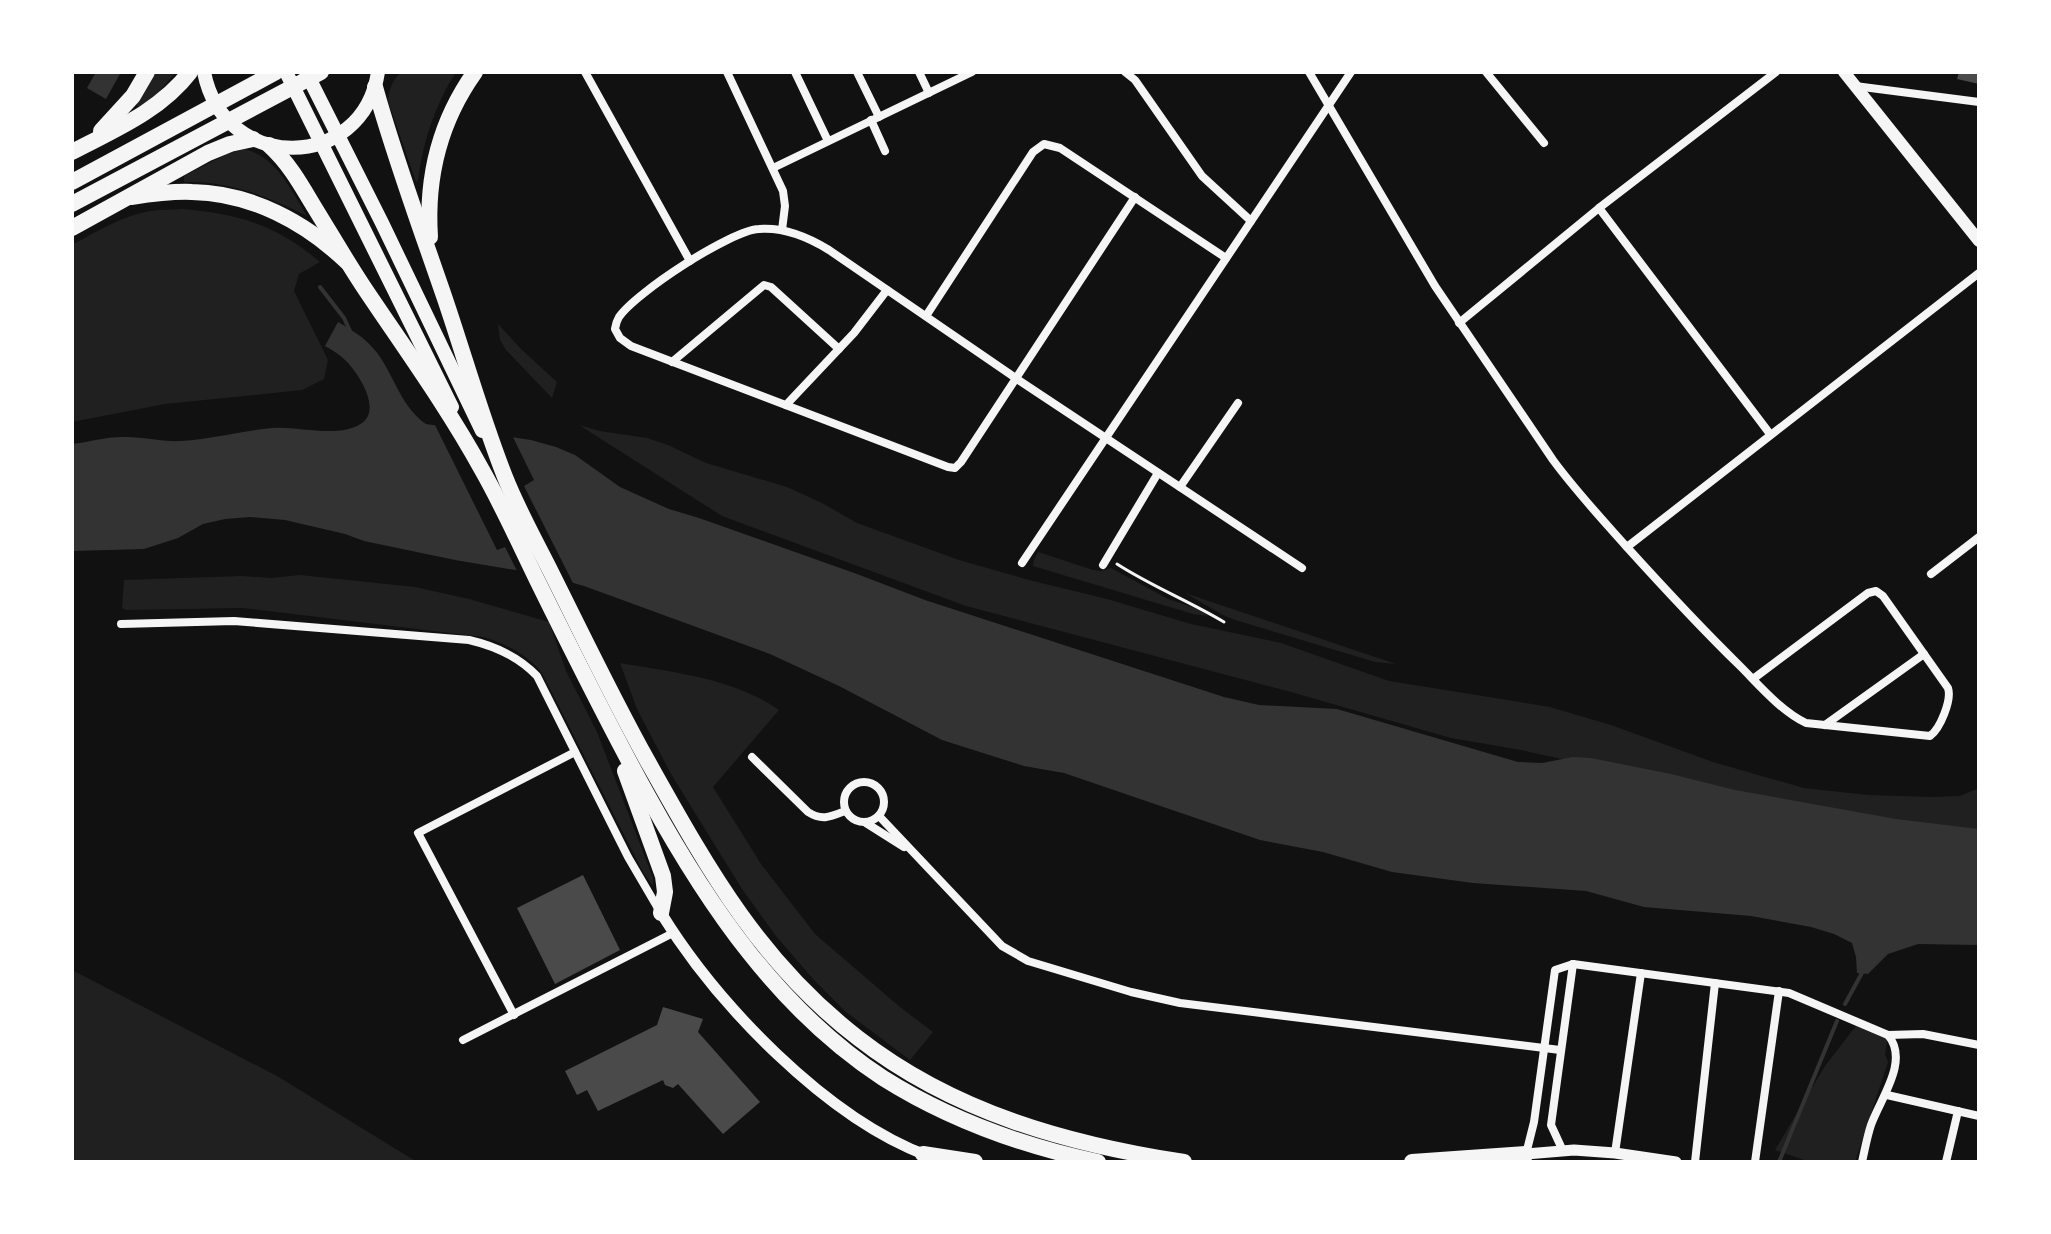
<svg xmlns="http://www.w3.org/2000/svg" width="2051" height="1234" viewBox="0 0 2051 1234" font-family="'Source Serif 4',serif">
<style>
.green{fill:#202020}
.water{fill:#333}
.pier{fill:#111}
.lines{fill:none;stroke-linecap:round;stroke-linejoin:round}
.stream{stroke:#333;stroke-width:4}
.building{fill:#4a4a4a}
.path{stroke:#f5f5f5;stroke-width:3}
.minor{stroke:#f5f5f5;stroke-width:8}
.tertiary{stroke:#f5f5f5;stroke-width:11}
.secondary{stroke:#f5f5f5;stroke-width:12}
.primary{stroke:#f5f5f5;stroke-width:14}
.trunk{stroke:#f5f5f5;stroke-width:16}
.motorway{stroke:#f5f5f5;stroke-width:16}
</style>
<rect width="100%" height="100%" fill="#111"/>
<!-- green -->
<g class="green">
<polygon points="155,72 176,72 159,92 140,108 135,104"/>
<path d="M401,72H456C435,105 423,141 418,180L416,182L388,101C389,89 392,81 401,72Z"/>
<path d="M245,149C277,158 291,190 307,216C266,196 231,181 184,182V176L227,154Z"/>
<path d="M183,209C239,214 277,225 320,262L299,274L294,291L328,360L324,379L302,390L165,404L72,422V245C97,231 122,216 150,211C161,209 172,210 183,209Z"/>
<polygon points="498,324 521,349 557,382 552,398 506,350 500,340"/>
<polygon points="579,425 600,431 647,438 668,445 706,463 787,487 822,503 857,523 959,560 1033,581 1107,599 1191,624 1281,643 1389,681 1550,707 1611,725 1713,762 1804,788 1868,795 1930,797 1960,796 1979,788 1979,831 1943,829 1644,777 1521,750 1451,738 1291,692 966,606 722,516"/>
<polygon points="1038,552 1093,570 1101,571 1111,568 1168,599 1195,608 1208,616 1193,614 1033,566 1034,560"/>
<path d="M300,575L415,587L469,599L549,622L566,671L597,732L653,878V886L644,874L542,673C528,655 505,643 483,637L243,608L126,610L122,608L124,580L242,576L271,578Z"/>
<polygon points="1185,593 1396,664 1375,662 1235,620 1223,615"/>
<path d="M620,663C672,672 736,679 779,710L713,787L761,864L815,934L900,1007L933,1032L910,1060L846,1012L813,979L776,936L742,889L671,774L637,709Z"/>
<polygon points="72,970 277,1076 417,1162 72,1162"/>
<polygon points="1859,1022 1888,1035 1885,1054 1888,1062 1855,1162 1810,1162 1775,1150 1825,1066"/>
</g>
<!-- water -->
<g class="water">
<polygon points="96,72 121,72 106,99 87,88"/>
<path d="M338,322C356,332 371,342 382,360C396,382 403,408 426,424L531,440L556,447L575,455L620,487L669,509L699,518L857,574L925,600L1224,697L1259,705L1337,709L1518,762L1542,763L1573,757L1591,758L1671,774L1735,790L1896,819L1979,829V945L1918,944L1888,954L1868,974L1857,973L1856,957L1852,943L1834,934L1811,927L1751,916L1644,907L1586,891L1473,883L1392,872L1323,852L1260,840L1064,773L1024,766L942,740L839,686L770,654L584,586L545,575L455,560L364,541L345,534L285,520L250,517L225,519L203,524L178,538L144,549L72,551V444C89,442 109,436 126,437C145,437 162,442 181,441C212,439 241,431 272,428C299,426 339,439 362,423C382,409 358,372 345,360C339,354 332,350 325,346Z"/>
</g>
<!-- pier -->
<polygon class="pier" points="433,421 511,433 534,480 524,486 575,587 519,575 505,547 497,550"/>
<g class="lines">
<!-- stream -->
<g class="stream">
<polyline points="320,287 344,318 350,331"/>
<polyline points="1845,1004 1863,971"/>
<polyline points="1779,1162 1837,1021"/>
</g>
</g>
<!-- building -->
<g class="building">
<polygon points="1959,72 1979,72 1979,84 1957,79"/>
<polygon points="583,875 620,950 555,984 517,908"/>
<polygon points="663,1007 703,1019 698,1032 760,1102 723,1134 678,1084 673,1088 665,1085 663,1080 598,1111 587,1090 577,1095 565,1071 657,1025"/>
</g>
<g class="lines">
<!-- path -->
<path class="path" d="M1117,564C1151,586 1189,601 1224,622"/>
<!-- minor -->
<g class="minor">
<polyline points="585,72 690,261"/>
<polyline points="727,72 783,191 785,206 782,230"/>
<polyline points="795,72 828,141"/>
<polyline points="857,72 879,117"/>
<polyline points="919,72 929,93"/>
<polyline points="1125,72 1135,80 1202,176 1251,221"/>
<path d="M1309,72L1435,286L1553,460C1575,490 1600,517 1625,545C1663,587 1700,627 1740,666C1760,686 1781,711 1806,723L1930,736C1940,729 1952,700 1948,688L1883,596L1876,591L1868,593L1753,679"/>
<polyline points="1486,72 1544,143"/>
<polyline points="1855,86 1979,102"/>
<polyline points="871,120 885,151"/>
<polyline points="773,168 972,72"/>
<path d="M1135,197L961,462L955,468L948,467L631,346L620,338L615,329C616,323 616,322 619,317C635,293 731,230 759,229C784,227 808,237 829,250L1017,379L1302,568"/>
<polyline points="1599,208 1770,434"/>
<polyline points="926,316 1033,152 1044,144 1060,148 1226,258"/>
<polyline points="1459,323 1599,208 1776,72"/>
<polyline points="672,362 764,285 771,287 839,349"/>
<polyline points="786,405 854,333 887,290"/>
<polyline points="1180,487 1238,403"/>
<polyline points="1627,547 1979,273"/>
<polyline points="1022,563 1351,72"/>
<polyline points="1103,565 1158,473"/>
<polyline points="1931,574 1979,537"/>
<path d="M121,624L234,621L469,640C495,646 519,657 537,676L628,857L659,910"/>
<polyline points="1825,725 1924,654"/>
<path d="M752,757L808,812C822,821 830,817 845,811"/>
<circle cx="864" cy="802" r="20"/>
<polyline points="879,816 1002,946 1028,961 1131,992 1180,1003 1560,1050"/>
<polyline points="866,823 904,847"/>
<polyline points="514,1015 418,833 575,752"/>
<polyline points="1888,1035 1923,1034 1979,1045"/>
<polyline points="463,1040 673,933"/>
<polyline points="1887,1095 1979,1116"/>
<polyline points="1563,1151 1551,1125 1573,964"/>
<polyline points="1615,1153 1641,973"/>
<path d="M1526,1154L1534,1122L1555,970L1573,964L1789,993L1888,1035C1910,1061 1880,1099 1871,1125C1867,1137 1865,1149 1862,1162"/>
<polyline points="1695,1162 1715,983"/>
<polyline points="1755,1162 1779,991"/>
<polyline points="1946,1162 1958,1111"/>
</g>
<!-- tertiary -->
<g class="tertiary">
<path d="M661,913C717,1004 826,1118 928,1156"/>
<polyline points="1526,1154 1574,1150 1615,1153 1676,1162"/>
</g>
<!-- secondary -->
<polyline class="secondary" points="1844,72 1979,241"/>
<!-- primary -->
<g class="primary">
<path d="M204,72C224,174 363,172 378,72"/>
<polyline points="286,72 452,407"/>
<polyline points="306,72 382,223 482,431"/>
</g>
<!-- trunk -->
<g class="trunk">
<path d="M375,87C395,159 421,229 445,299C465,358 482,419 505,477C518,510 536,542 552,574C583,636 613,699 647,760C707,867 758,961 858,1038C953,1112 1067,1144 1184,1162"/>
<path d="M269,145C288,162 300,183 313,205C331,234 348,264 367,292C406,350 448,408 482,470C502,505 519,543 537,580C573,653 609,726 649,798C708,905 779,1010 883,1078C948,1119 1023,1146 1098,1162"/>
<path d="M430,237C426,177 440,121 475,72"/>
<polyline points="625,771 663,876 665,892 661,913"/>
<polyline points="923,1154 975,1162"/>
<polyline points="1412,1162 1526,1154"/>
</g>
<!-- motorway -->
<g class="motorway">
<polyline points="101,131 133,96 147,72"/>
<path d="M72,152C114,130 160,111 190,72"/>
<polyline points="72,182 276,72"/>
<path d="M131,197C151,194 172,191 192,192C251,193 305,222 347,262"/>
<polyline points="72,204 321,72"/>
<polyline points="72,228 208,153 230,144 253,139"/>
</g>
</g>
<!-- border -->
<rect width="2051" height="1234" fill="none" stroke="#ffffff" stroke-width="148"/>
</svg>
